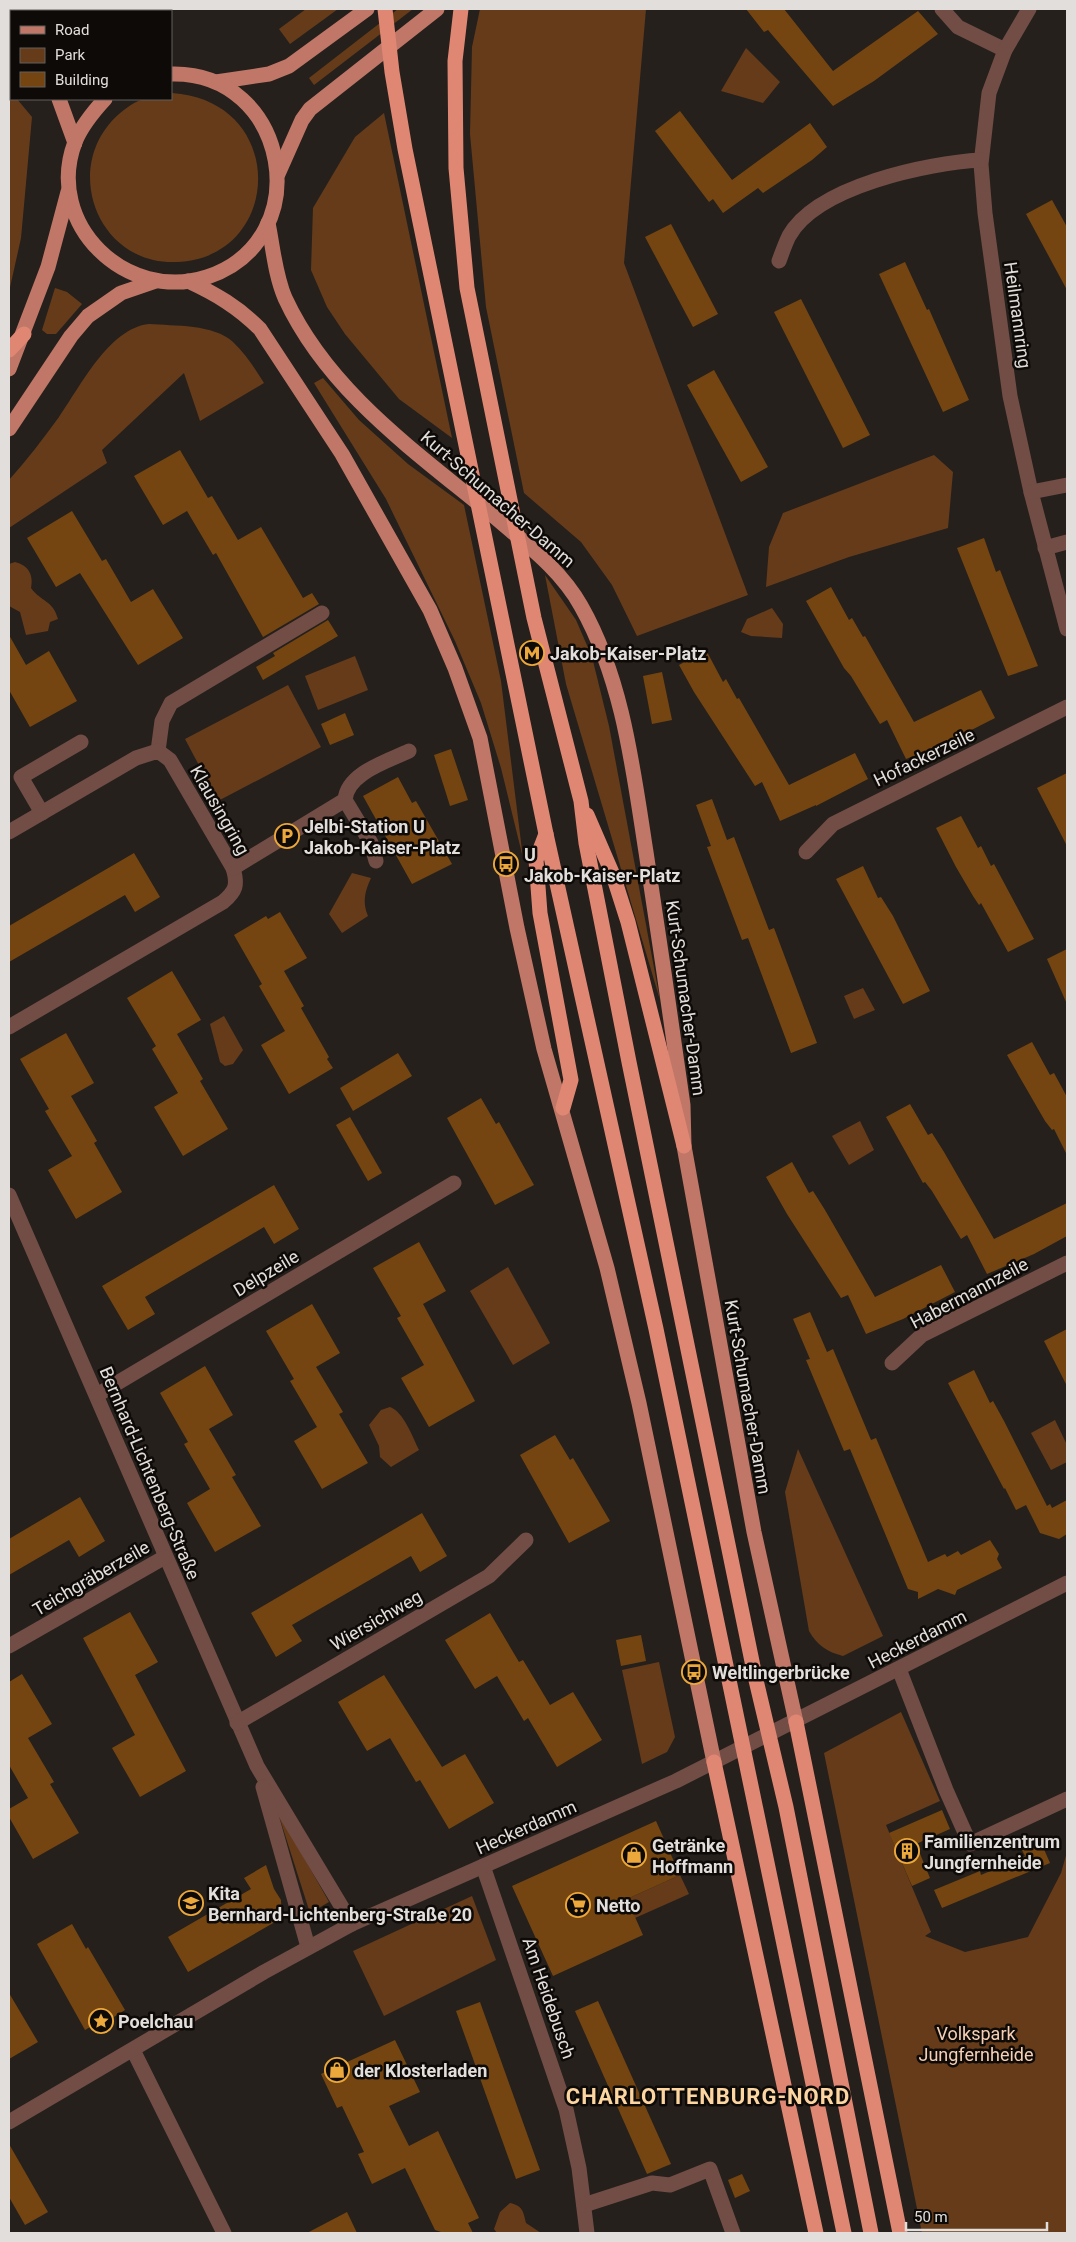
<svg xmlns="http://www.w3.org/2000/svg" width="1076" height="2242" viewBox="0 0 1076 2242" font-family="Roboto,sans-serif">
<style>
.green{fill:#663b1a}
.building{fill:#744511}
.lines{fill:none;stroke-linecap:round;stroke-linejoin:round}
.minor{stroke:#714d45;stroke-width:15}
.major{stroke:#c07767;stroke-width:15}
.highway{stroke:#e08774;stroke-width:15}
.labels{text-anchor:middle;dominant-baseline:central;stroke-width:5;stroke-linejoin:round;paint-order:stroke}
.street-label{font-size:18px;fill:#e2dedb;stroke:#0d0a08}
.poi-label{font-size:18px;font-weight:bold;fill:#e2dedb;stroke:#0d0a08;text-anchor:start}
.park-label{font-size:18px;fill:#f6cfb4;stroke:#0d0a08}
.district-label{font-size:22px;font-weight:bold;letter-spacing:1px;fill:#fcd5a1;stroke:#0d0a08}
</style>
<rect width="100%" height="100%" fill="#25201c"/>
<!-- green -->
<g class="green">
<polygon points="306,9 338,9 290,44 279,29"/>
<polygon points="398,9 413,9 314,85 309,78"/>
<polygon points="480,9 646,9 624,263 748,595 637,636 612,585 581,542 524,493 486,307 470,134 472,47"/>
<polygon points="746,48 780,82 763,103 721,91"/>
<polygon points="9,89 11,99 17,99 32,117 21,238 9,292"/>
<path d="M172,93C289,101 283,258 177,262C97,266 60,166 119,114C126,108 135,101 145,99C153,97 163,99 171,99Z"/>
<polygon points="384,113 452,438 399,399 345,334 327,307 311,270 313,208 355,137"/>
<polygon points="55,288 67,292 82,304 56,334 47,334 42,330"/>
<path d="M149,324C174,326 214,324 233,342C246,354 255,369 264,383L200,421L184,373L102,450L107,463L9,528V480C27,460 43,439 59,417C80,387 109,328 149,324Z"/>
<polygon points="323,378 359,420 408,464 464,505 501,681 523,858 501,768 481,703 455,641 386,499 314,383"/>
<polygon points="934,455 953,472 948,528 849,557 766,587 769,547 783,513"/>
<path d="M15,562C28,565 34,575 31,588C41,602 53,600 58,619L50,622L48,631L26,635L20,612L9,606V564Z"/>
<polygon points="545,575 576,620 592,657 609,726 660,1000 566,684"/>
<polygon points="772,608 783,624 782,638 751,636 741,632 747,619"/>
<polygon points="355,656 368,690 318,710 305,676"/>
<polygon points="288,685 321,747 218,801 185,739"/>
<path d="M352,873L371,878C365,891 362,902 368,916L342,933L329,914Z"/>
<polygon points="863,988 875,1010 854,1019 844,996"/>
<polygon points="224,1016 243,1050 233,1064 225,1066 220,1062 210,1024"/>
<polygon points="860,1121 874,1150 849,1165 832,1136"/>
<polygon points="508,1267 550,1343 513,1365 470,1291"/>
<path d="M390,1407C404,1412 413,1438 419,1450L391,1467L380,1457L379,1446L369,1425L381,1410Z"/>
<polygon points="1055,1420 1067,1445 1067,1462 1051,1470 1031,1433"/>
<path d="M798,1449L883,1636L843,1656C827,1652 817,1645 809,1631L785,1492Z"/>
<polygon points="659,1662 675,1737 667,1752 642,1764 622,1670"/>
<polygon points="901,1712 940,1801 886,1825 931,1932 925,1936 965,1952 1028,1937 1061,1873 1067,1852 1067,2233 922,2233 824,1753"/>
<polygon points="279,1816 281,1817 329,1902 310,1913"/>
<polygon points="680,1875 689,1894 635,1918 627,1899"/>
<polygon points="472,1896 496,1960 384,2016 353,1951"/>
<path d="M510,2203C523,2206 523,2211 526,2223L541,2233H497L494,2229L500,2212Z"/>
</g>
<!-- building -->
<g class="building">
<polygon points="746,9 784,9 833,71 918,11 938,34 874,81 833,106 768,30 764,32"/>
<polygon points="680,111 732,180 810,123 827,147 812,160 763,193 758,188 723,213 713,199 709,202 655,131"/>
<polygon points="1052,200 1067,227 1067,290 1026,214"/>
<polygon points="671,224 718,314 693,327 645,237"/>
<polygon points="905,262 927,310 929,309 969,400 943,412 879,274"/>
<polygon points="801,299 870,435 843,448 774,312"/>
<polygon points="714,370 768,467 741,482 687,385"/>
<polygon points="180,450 208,498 212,496 238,540 261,527 303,598 312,593 319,604 263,637 216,553 213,555 187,511 163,525 134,476"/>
<polygon points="72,511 102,561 106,559 131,602 153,589 183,638 138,665 80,573 56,587 27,538"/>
<polygon points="984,538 996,572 1000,570 1008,591 1038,666 1008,676 957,548"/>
<polygon points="831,587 849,620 852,618 863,637 865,636 914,722 981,690 995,718 942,745 906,759 887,720 880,724 851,676 844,668 806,601"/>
<polygon points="328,620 338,636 263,680 256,667 275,656 273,653"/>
<polygon points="9,635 26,665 49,651 77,701 30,727 9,690"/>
<polygon points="706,650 723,682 726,679 737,699 739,698 789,785 855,753 868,779 816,806 816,805 780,821 762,782 755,786 694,692 679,665"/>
<polygon points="662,672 672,720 652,724 643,676"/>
<polygon points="345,713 354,735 330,745 321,724"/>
<polygon points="451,749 468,800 450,806 434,755"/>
<polygon points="1067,773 1067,846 1037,788"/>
<polygon points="398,777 412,803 416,801 452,864 412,884 363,796"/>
<polygon points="712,799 727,840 734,837 769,930 774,928 817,1043 791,1053 748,938 742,940 707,847 711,846 696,805"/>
<polygon points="961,816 978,848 981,846 991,866 994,864 1034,939 1008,952 981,903 979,905 973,896 956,867 936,828"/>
<polygon points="134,853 160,897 135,912 125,895 9,962 9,926"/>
<polygon points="863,866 878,898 881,897 893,916 930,991 903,1004 836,879"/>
<polygon points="280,912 307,958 284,971 304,1006 301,1008 329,1057 327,1059 333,1068 289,1094 261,1045 285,1031 259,986 262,984 234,935 266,916 268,919"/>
<polygon points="1067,949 1067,1004 1047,959"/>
<polygon points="172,971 201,1020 177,1034 203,1079 200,1081 228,1129 183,1156 154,1107 178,1093 152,1049 156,1046 127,998"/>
<polygon points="66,1033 94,1083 71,1096 97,1141 94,1143 122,1192 76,1219 48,1170 72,1156 45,1111 49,1109 20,1059"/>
<polygon points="1032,1042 1050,1075 1054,1073 1067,1097 1067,1155 1054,1129 1052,1130 1045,1121 1007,1055"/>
<polygon points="398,1053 412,1076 353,1111 340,1088"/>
<polygon points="481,1098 496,1124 499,1122 534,1185 495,1205 447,1118"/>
<polygon points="910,1104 928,1135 932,1133 944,1152 994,1239 1067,1203 1067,1236 1034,1254 987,1274 967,1235 961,1239 932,1191 925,1182 923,1183 886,1117"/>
<polygon points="350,1117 382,1173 368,1181 336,1125"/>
<polygon points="792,1162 809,1193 813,1191 825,1210 875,1297 941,1265 955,1292 903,1319 866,1334 848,1295 841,1298 787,1214 766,1177"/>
<polygon points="274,1185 299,1229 274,1244 264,1227 145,1297 155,1314 128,1330 102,1286"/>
<polygon points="419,1242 446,1291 423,1304 475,1401 429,1427 401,1378 424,1365 397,1318 401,1316 373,1268"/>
<polygon points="312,1304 340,1353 316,1367 343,1412 339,1414 368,1463 322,1489 294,1441 317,1427 290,1381 294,1379 266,1331"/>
<polygon points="810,1312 827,1352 833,1349 871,1440 876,1438 928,1562 945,1554 947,1557 958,1551 961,1555 990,1540 999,1554 997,1559 1002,1568 957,1590 955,1595 938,1589 918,1599 918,1592 908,1589 850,1449 844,1451 806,1360 810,1359 793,1319"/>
<polygon points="1067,1329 1067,1386 1044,1341"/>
<polygon points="205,1366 233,1415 209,1429 236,1475 232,1477 261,1526 215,1552 187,1503 210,1489 184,1444 188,1442 160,1393"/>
<polygon points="974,1370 990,1403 993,1401 1004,1421 1047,1506 1050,1504 1052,1508 1067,1500 1067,1534 1059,1539 1040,1533 1026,1505 1016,1510 1005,1488 1004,1489 948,1383"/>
<polygon points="555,1435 570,1460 573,1458 610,1521 569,1543 520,1455"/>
<polygon points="80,1497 105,1541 79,1557 69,1540 9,1575 9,1539"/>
<polygon points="422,1513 447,1556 420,1572 411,1556 292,1625 302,1641 276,1657 251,1613"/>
<polygon points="130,1612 158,1662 135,1675 186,1771 140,1797 112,1748 135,1735 83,1638"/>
<polygon points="490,1613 519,1662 523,1660 550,1705 573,1692 602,1740 557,1767 528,1718 524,1721 497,1676 475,1689 445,1640"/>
<polygon points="641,1635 646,1661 621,1666 616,1640"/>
<polygon points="22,1674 52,1724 28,1738 54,1782 50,1784 79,1833 33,1859 9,1817 9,1809 28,1798 9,1765 9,1682"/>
<polygon points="384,1675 442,1767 465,1754 494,1803 449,1829 420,1780 416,1782 390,1738 367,1751 338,1702"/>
<polygon points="942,1810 950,1829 916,1844 930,1878 912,1886 889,1833"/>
<polygon points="656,1821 680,1875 627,1899 643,1935 553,1976 512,1886"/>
<polygon points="1040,1840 1050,1863 942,1908 934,1890 980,1871 981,1875 1025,1856 1021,1848"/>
<polygon points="266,1865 274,1889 281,1900 282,1918 188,1972 168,1937 251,1889 244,1878"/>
<polygon points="72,1924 86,1949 88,1947 125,2010 109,2020 107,2017 85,2030 37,1944"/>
<polygon points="9,1993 38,2042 9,2059"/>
<polygon points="598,2001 671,2164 647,2174 575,2011"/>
<polygon points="480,2002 540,2170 516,2179 456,2011"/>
<polygon points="395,2040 420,2092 389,2106 409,2146 438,2131 479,2218 468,2223 473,2233 444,2233 435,2230 405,2168 372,2184 358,2154 364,2152 342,2106 337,2108 321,2074"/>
<polygon points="9,2144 48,2212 25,2225 9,2197"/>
<polygon points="742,2174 750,2191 735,2198 728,2180"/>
<polygon points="347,2212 357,2233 307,2233"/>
</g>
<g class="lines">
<!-- minor -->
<g class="minor">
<polyline points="942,9 958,27 1005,50"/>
<polyline points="1029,9 1005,50 989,93 981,164 985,213 1010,396 1031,492 1067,629"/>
<path d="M779,261C782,253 785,244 789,236C817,186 928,163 981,160"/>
<polyline points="1031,492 1067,485"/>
<polyline points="1045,548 1067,542"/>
<polyline points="158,751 162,721 171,703 322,613"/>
<path d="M345,800C347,773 388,761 409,751"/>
<polyline points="42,813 21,777 81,742"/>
<path d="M9,832L136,758L158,751L170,760L233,868C238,885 236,891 223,902L9,1027"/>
<polyline points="806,852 833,824 1067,707"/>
<polyline points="233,868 345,800 371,843 376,861"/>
<polyline points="9,1195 257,1766 352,1924"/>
<polyline points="892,1363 922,1335 1067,1263"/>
<polyline points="97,1395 454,1183"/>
<polyline points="9,1646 165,1557"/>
<polyline points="899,1669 946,1790 970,1844 1067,1799"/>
<polyline points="237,1723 489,1576 526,1540"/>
<polyline points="263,1787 308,1947"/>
<polyline points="483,1866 566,2109 579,2168 587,2233"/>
<polyline points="133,2050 224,2233"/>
<polyline points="9,2122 264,1972 352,1924 676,1781 1067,1583"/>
<polyline points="584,2205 652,2183 670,2185 710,2169 733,2233"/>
</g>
<!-- major -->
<g class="major">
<polyline points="46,9 48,11"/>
<polyline points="9,44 11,46"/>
<polyline points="216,82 269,74 289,66 367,9"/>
<polyline points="59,99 75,143"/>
<path d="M105,99C93,112 82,125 75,142C44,224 126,303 207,277C319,240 289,71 171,74"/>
<polyline points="278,174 302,120 310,109 437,9"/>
<path d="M268,223C273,247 275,275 285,298C329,393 418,453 496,518C526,544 561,570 581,606C623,680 633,769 646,852C659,936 671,1021 683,1105L684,1146L754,1532L796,1722"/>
<path d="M188,281C216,294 238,307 260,329L342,454L430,610L455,668L480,738L517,928L544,1049L607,1268L639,1403L714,1762"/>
<polyline points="9,369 48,267 68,192"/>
<polyline points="9,429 71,336 88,316 121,293 156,281"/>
</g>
<!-- highway -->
<g class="highway">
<polyline points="385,9 392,72 405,149 546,834 656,1329 844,2233"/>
<polyline points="461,9 455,61 456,168 467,288 534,618 581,801 586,843 629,1062 755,1676 786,1807 871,2233"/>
<polyline points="24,11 28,9"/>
<polyline points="9,22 11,20"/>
<polyline points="9,350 24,334"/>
<polyline points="587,815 613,875 628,922 684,1146"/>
<polyline points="546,834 536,860 540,913 571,1080 563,1108"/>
<polyline points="796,1722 900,2233"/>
<polyline points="714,1762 816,2233"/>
</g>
</g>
<!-- icons -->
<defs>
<symbol id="metro-ring" viewBox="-11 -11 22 22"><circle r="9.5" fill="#0d0a08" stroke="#eda83b" stroke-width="1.5"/><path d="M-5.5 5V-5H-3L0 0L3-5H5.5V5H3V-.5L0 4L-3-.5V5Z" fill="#eda83b"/></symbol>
<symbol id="parking-ring" viewBox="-11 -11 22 22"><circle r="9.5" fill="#0d0a08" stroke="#eda83b" stroke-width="1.5"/><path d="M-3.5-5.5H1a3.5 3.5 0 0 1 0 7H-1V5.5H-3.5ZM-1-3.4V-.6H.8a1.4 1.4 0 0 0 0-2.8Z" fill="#eda83b"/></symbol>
<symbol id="bus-ring" viewBox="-11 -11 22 22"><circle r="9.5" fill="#0d0a08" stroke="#eda83b" stroke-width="1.5"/><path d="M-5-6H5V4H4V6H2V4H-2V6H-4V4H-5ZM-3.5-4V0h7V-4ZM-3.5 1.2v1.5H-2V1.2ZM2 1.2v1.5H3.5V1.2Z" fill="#eda83b"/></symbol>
<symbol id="building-ring" viewBox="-11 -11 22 22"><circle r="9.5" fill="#0d0a08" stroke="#eda83b" stroke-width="1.5"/><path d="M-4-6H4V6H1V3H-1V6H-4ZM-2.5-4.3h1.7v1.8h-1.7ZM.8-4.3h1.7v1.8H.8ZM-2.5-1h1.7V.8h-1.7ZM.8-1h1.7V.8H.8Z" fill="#eda83b"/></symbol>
<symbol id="shop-ring" viewBox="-11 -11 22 22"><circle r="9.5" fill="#0d0a08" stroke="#eda83b" stroke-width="1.5"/><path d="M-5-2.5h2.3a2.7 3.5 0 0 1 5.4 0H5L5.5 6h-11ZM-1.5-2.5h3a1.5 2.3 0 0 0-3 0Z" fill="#eda83b"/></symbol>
<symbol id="school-ring" viewBox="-11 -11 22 22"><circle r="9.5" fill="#0d0a08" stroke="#eda83b" stroke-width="1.5"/><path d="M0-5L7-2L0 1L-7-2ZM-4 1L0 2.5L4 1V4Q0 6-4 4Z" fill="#eda83b"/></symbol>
<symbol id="supermarket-ring" viewBox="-11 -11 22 22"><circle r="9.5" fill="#0d0a08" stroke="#eda83b" stroke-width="1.5"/><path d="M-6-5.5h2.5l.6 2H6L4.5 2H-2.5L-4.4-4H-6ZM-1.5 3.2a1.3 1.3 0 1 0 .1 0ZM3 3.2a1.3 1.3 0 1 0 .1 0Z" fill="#eda83b"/></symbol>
<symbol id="sight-ring" viewBox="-11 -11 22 22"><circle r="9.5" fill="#0d0a08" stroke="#eda83b" stroke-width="1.5"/><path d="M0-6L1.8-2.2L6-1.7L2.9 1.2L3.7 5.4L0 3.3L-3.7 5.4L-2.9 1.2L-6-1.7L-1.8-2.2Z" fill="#eda83b"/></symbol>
</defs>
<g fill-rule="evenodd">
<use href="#metro-ring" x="518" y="639" width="28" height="28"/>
<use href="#parking-ring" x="273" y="822" width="28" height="28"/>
<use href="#bus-ring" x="492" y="850" width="28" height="28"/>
<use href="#bus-ring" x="680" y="1658" width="28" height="28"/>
<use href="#building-ring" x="893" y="1837" width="28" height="28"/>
<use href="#shop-ring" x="620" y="1841" width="28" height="28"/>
<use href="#school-ring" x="177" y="1889" width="28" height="28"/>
<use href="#supermarket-ring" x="564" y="1891" width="28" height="28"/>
<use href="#sight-ring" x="87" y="2007" width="28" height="28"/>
<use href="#shop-ring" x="323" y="2056" width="28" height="28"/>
</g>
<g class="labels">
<!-- street labels -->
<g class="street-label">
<text transform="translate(1018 315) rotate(82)">Heilmannring</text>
<text transform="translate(498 499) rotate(41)">Kurt-Schumacher-Damm</text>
<text transform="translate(924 757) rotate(-26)">Hofackerzeile</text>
<text transform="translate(220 810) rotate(60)">Klausingring</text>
<text transform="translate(686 998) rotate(82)">Kurt-Schumacher-Damm</text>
<text transform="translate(266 1273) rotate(-31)">Delpzeile</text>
<text transform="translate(969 1293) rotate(-28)">Habermannzeile</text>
<text transform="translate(748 1397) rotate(80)">Kurt-Schumacher-Damm</text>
<text transform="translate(150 1473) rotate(67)">Bernhard-Lichtenberg-Straße</text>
<text transform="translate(91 1578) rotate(-30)">Teichgräberzeile</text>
<text transform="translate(376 1620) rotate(-30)">Wiersichweg</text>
<text transform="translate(917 1639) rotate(-27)">Heckerdamm</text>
<text transform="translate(526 1827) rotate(-24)">Heckerdamm</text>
<text transform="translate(549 1998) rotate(71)">Am Heidebusch</text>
</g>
<!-- poi labels -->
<g class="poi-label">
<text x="550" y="653">Jakob-Kaiser-Platz</text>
<text x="304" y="826">Jelbi-Station U<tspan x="304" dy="21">Jakob-Kaiser-Platz</tspan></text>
<text x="524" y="854">U<tspan x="524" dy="21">Jakob-Kaiser-Platz</tspan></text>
<text x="712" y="1672">Weltlingerbrücke</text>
<text x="924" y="1841">Familienzentrum<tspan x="924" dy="21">Jungfernheide</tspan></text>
<text x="652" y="1845">Getränke<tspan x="652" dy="21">Hoffmann</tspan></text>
<text x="208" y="1893">Kita<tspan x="208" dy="21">Bernhard-Lichtenberg-Straße 20</tspan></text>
<text x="596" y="1905">Netto</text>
<text x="118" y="2021">Poelchau</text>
<text x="354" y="2070">der Klosterladen</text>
</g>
<!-- park labels -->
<g class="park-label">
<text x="976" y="2033">Volkspark<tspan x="976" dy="21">Jungfernheide</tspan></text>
</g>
<!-- district labels -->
<g class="district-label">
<text x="708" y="2096">CHARLOTTENBURG-NORD</text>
</g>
</g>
<!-- border -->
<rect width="1076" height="2242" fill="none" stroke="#e2dedb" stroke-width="20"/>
<!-- legend -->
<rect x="10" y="10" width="162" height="90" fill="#0d0a08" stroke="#625f5c"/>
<rect x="20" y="26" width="25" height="8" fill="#c07767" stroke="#625f5c"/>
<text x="55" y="35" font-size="15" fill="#e2dedb">Road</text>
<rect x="20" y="48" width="25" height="15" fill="#663b1a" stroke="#625f5c"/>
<text x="55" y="60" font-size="15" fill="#e2dedb">Park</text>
<rect x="20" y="72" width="25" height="15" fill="#744511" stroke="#625f5c"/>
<text x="55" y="85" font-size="15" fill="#e2dedb">Building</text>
<!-- scale -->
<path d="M906 2222v8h141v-8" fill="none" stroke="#e2dedb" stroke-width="2.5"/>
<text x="914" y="2222" font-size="15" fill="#e2dedb" stroke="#0d0a08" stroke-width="4" paint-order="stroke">50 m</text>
</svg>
